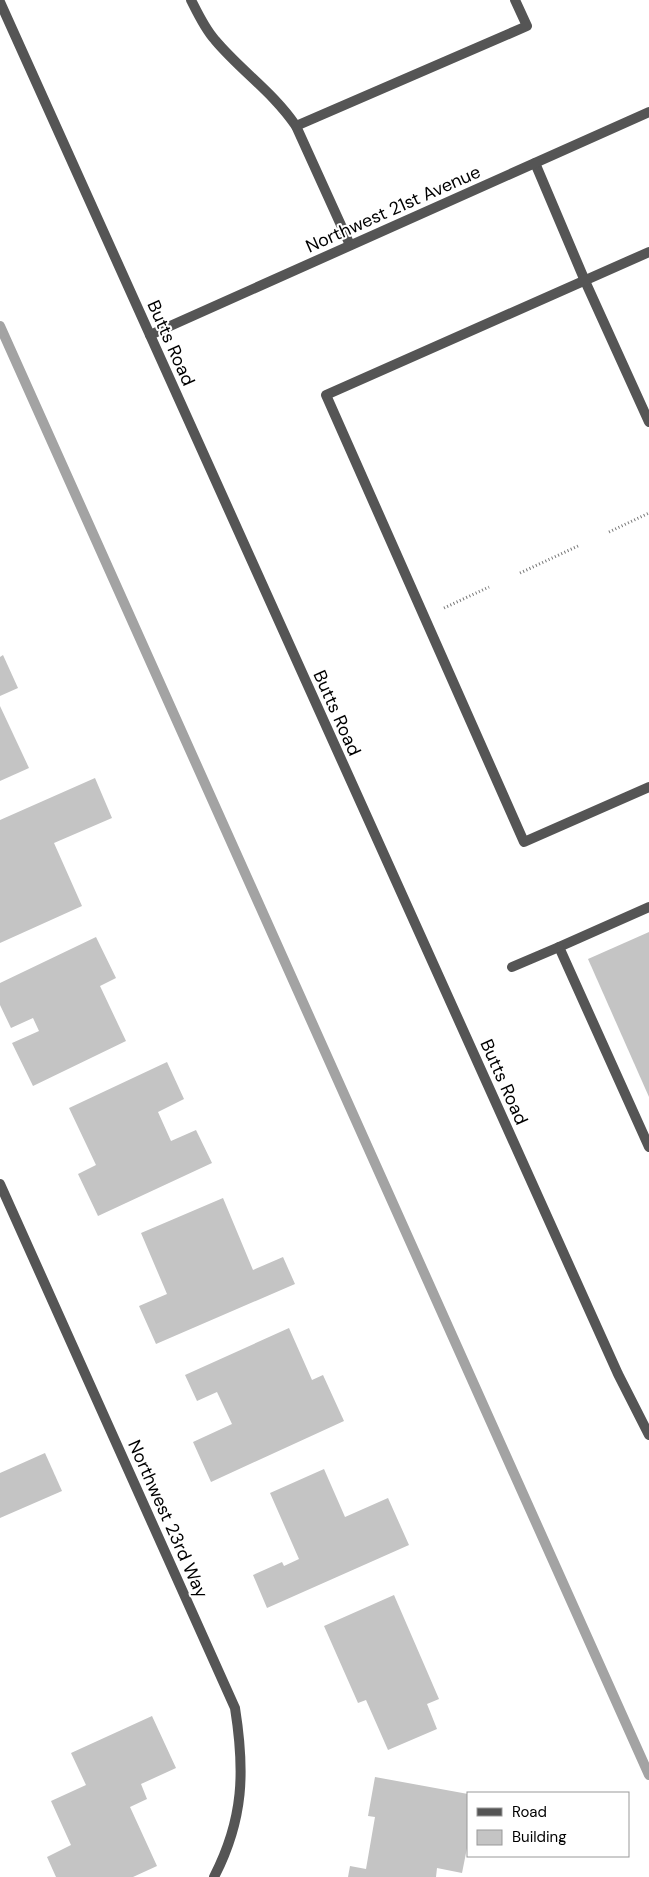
<svg xmlns="http://www.w3.org/2000/svg" width="649" height="1877" viewBox="0 0 649 1877" font-family="'DM Sans',sans-serif">
<style>
.lines{fill:none;stroke-linecap:round;stroke-linejoin:round}
.stream{stroke:#a3a3a3;stroke-width:10}
.building{fill:#c4c4c4}
.path{stroke:#777;stroke-width:3;stroke-dasharray:1 2.5;stroke-linecap:butt}
.service{stroke:#555;stroke-width:10}
.minor{stroke:#555;stroke-width:10}
.tertiary{stroke:#555;stroke-width:10}
.labels{text-anchor:middle;dominant-baseline:central;stroke-width:4;stroke-linejoin:round;paint-order:stroke}
.street-label{font-size:18px;fill:#000;stroke:#fff}
</style>
<rect width="100%" height="100%" fill="#fff"/>
<g class="lines">
<!-- stream -->
<polyline class="stream" points="0,326 649,1775"/>
</g>
<!-- building -->
<g class="building">
<polygon points="3,655 18,688 0,696 0,657"/>
<polygon points="0,706 29,768 0,781"/>
<polygon points="95,778 112,818 54,843 82,906 0,943 0,820"/>
<polygon points="649,932 649,1097 588,959"/>
<polygon points="96,937 116,978 100,986 126,1041 33,1086 12,1043 39,1031 33,1018 11,1028 0,1005 0,983"/>
<polygon points="167,1062 184,1099 158,1112 171,1141 196,1130 212,1163 98,1216 78,1174 96,1165 69,1108"/>
<polygon points="223,1198 253,1270 283,1257 295,1284 156,1344 139,1306 167,1294 141,1233"/>
<polygon points="289,1328 312,1380 323,1375 344,1421 211,1482 193,1442 232,1424 217,1392 197,1401 185,1375"/>
<polygon points="45,1453 62,1491 0,1518 0,1473"/>
<polygon points="324,1469 345,1517 388,1498 409,1545 267,1608 253,1575 282,1562 284,1566 299,1559 270,1493"/>
<polygon points="394,1595 439,1699 427,1704 437,1729 388,1750 366,1700 358,1703 324,1626"/>
<polygon points="152,1716 176,1768 141,1784 147,1799 130,1807 157,1866 133,1877 56,1877 47,1857 71,1845 51,1801 86,1785 71,1753"/>
<polygon points="375,1777 468,1794 468,1843 462,1873 437,1868 436,1877 348,1877 350,1866 366,1869 375,1817 368,1816"/>
</g>
<g class="lines">
<!-- path -->
<g class="path">
<polyline points="609,532 649,513"/>
<polyline points="520,573 578,546"/>
<polyline points="444,608 489,587"/>
</g>
<!-- service -->
<g class="service">
<path d="M191,0C198,14 205,29 215,40C241,71 273,92 296,126L350,245"/>
<polyline points="296,126 527,26 515,0"/>
<polyline points="535,163 585,281 649,422"/>
<polyline points="649,252 326,395 524,842 649,787"/>
<polyline points="649,907 559,947 649,1147"/>
<polyline points="512,967 559,947"/>
</g>
<!-- minor -->
<g class="minor">
<polyline points="150,335 649,112"/>
<path d="M0,1184L235,1708C245,1771 244,1819 214,1877"/>
</g>
<!-- tertiary -->
<polyline class="tertiary" points="0,2 618,1374 649,1435"/>
</g>
<g class="labels">
<!-- street labels -->
<g class="street-label">
<text transform="translate(393 209) rotate(-24)">Northwest 21st Avenue</text>
<text transform="translate(171 343) rotate(66)">Butts Road</text>
<text transform="translate(337 713) rotate(66)">Butts Road</text>
<text transform="translate(504 1082) rotate(66)">Butts Road</text>
<text transform="translate(168 1519) rotate(66)">Northwest 23rd Way</text>
</g>
</g>
<!-- legend -->
<rect x="467" y="1792" width="162" height="65" fill="#ffffff" stroke="#999999"/>
<rect x="477" y="1808" width="25" height="8" fill="#555555" stroke="#999999"/>
<text x="512" y="1817" font-size="15" fill="#000000">Road</text>
<rect x="477" y="1830" width="25" height="15" fill="#c4c4c4" stroke="#999999"/>
<text x="512" y="1842" font-size="15" fill="#000000">Building</text>
</svg>
